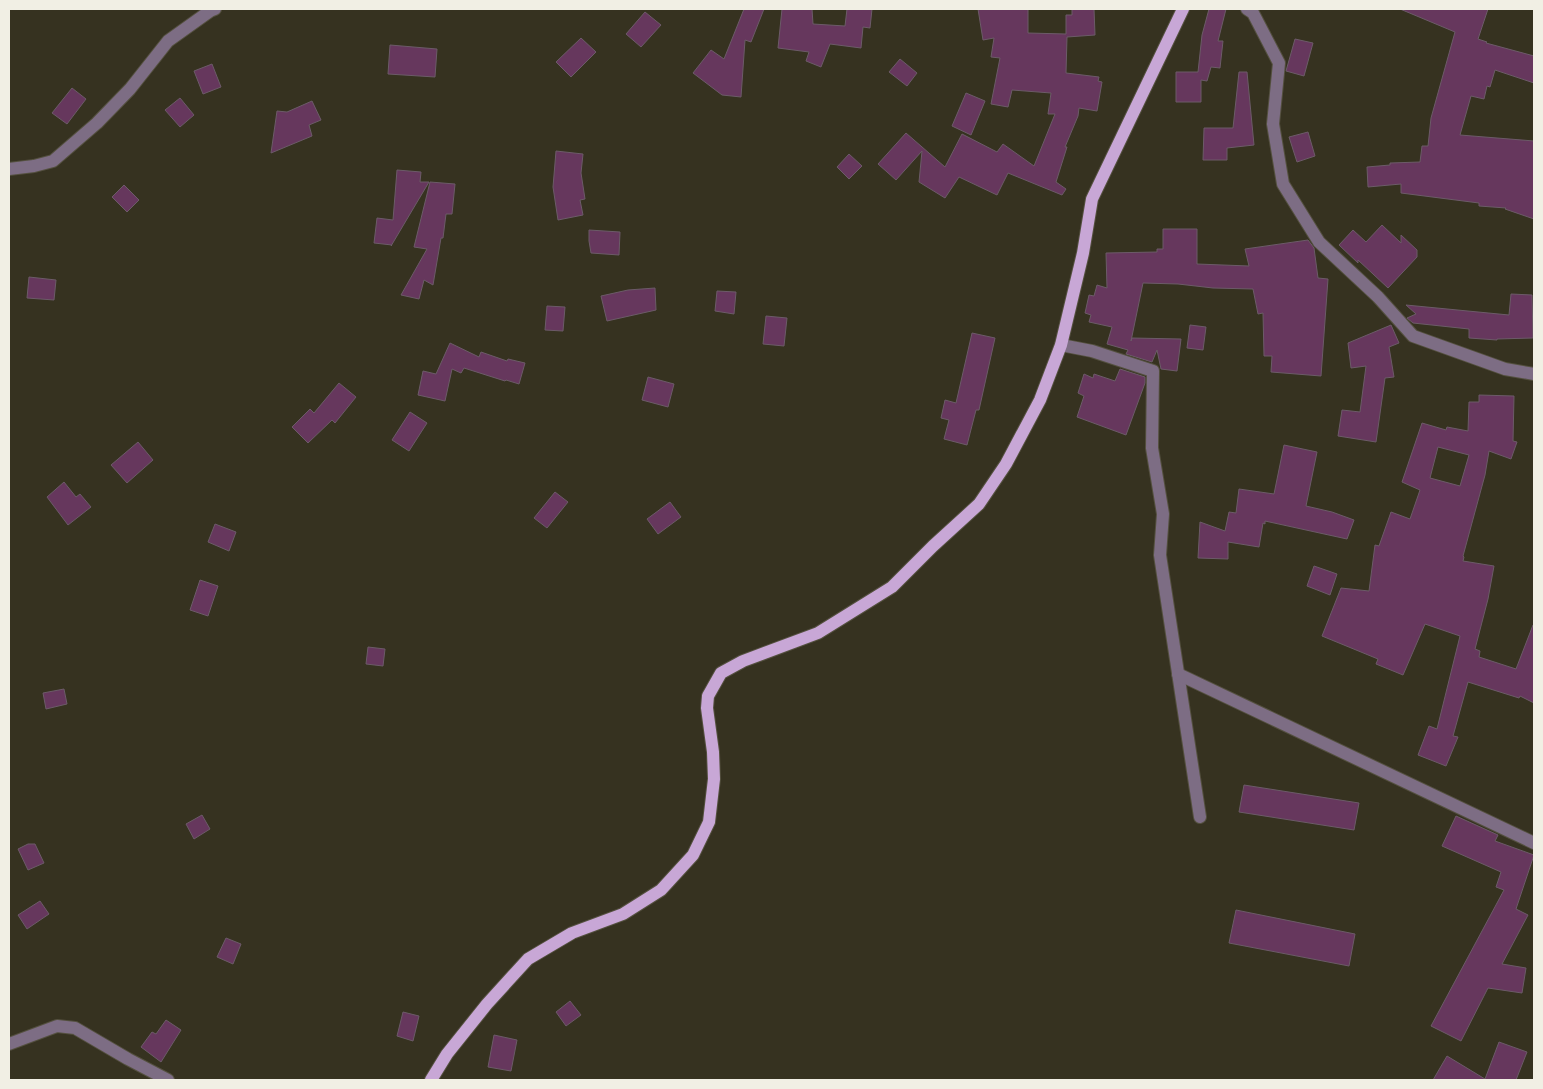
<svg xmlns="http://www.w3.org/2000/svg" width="1543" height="1089" viewBox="0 0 1543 1089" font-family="'DejaVu Sans',sans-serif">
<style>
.building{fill:#66375d;stroke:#6c5b68;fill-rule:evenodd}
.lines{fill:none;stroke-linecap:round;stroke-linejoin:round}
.street-casing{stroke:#54503f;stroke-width:14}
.primary-casing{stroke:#54503f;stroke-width:14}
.street{stroke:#7d6d84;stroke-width:12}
.primary{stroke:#c8a7d6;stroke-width:12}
</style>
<rect width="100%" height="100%" fill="#363220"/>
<!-- building -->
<g class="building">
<polygon points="744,9 764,9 751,42 745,40 741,97 722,95 693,73 711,50 724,59"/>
<polygon points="782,9 812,9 813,24 845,26 847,9 872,9 870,28 863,27 861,48 830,44 821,67 806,61 809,52 778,48"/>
<polygon points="978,9 1028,9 1028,33 1066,34 1066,15 1072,15 1072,9 1094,9 1095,35 1067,37 1066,73 1099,77 1098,81 1102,82 1097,111 1079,108 1078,116 1065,147 1067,147 1056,182 1066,189 1062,195 1008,173 997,195 959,177 945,198 919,182 922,151 896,180 878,164 906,133 945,167 962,134 997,152 1003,144 1034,166 1055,114 1048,114 1051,93 1012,90 1008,107 991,104 1000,58 991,57 994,38 983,40"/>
<polygon points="1209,9 1226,9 1218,41 1223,41 1220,68 1211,67 1207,81 1201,80 1201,102 1176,102 1176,72 1198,72 1202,35"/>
<polygon points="1400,9 1488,9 1478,39 1487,42 1486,43 1534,56 1534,83 1495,70 1490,87 1487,86 1484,99 1471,96 1460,135 1534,141 1534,219 1505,209 1506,208 1479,206 1479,203 1401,193 1401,184 1368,187 1367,167 1390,165 1390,163 1420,162 1422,146 1428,146 1431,118 1455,32"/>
<polygon points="645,12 661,25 641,47 626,34"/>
<polygon points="581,38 596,52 571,77 556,62"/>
<polygon points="1295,39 1313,43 1304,76 1286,71"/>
<polygon points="390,45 437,49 435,77 388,74"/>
<polygon points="900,59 917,73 907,86 889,72"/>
<polygon points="212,64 221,87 203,94 194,71"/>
<polygon points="1239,72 1247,72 1254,145 1227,148 1227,160 1203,160 1204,128 1233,128"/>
<polygon points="72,88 86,99 67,124 52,113"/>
<polygon points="966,93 985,101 971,135 952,126"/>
<polygon points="180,98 194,115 180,127 165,110"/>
<polygon points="312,101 321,120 309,125 312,136 271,153 277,111 287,112"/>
<polygon points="1308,132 1315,156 1297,162 1289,137"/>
<polygon points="556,151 583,154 581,173 585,199 580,200 583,215 558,220 553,187"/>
<polygon points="849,154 862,166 849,179 837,167"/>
<polygon points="397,170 421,172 420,182 429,182 391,246 392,245 374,243 377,218 393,220"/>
<polygon points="430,182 455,184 452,214 446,214 443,238 441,238 433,285 424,280 419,299 401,295 427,249 414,247"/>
<polygon points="124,185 139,200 127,212 112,197"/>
<polygon points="1382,225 1401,243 1401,235 1417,250 1417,257 1388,288 1358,260 1358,263 1339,245 1353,230 1366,242"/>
<polygon points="1163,229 1197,229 1197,264 1249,266 1245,249 1308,240 1314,248 1318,278 1328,279 1321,376 1271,372 1272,356 1264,356 1263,313 1258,314 1253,289 1213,288 1178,284 1143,283 1131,341 1132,338 1181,339 1177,371 1161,369 1157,350 1152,362 1126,354 1128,350 1107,344 1112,327 1089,322 1091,315 1085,313 1089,295 1094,296 1097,285 1107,288 1106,253 1157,252 1157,249 1163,249"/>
<polygon points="589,230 620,232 619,255 591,253 589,241"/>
<polygon points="29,277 56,280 54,300 27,298"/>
<polygon points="655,288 656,310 607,321 601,296 628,290"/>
<polygon points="717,291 736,292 734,314 715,311"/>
<polygon points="1511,294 1532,295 1533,338 1497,339 1497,340 1469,338 1469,329 1413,323 1407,318 1416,314 1406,305 1509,315"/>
<polygon points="547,306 565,307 563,331 545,330"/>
<polygon points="766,316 787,318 784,346 763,344"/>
<polygon points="1190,325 1206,327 1203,350 1187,348"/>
<polygon points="1391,325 1399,343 1389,347 1394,377 1385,378 1376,442 1338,436 1342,410 1360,412 1366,366 1351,368 1348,343"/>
<polygon points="972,333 995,338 979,410 976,410 967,445 944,439 949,420 941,418 945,400 956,403"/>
<polygon points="450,343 479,357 481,352 507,361 508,359 525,363 519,384 506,380 505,381 464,368 461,373 452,369 445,401 418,395 423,371 436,374"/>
<polygon points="1120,369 1145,377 1145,383 1126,435 1077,417 1084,396 1078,393 1084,374 1093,378 1094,374 1115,381"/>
<polygon points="648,377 674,384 668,407 642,400"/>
<polygon points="339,383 356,397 335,423 332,420 308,443 292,427 310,409 314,413"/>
<path d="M1479,395L1514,396L1513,441L1517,442L1511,459L1489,451L1485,475L1463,556L1464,557L1463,561L1494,566L1488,599L1475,649L1480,651L1479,657L1516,669L1533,625H1534V703L1520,696L1519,698L1468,682L1453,736L1458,737L1446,766L1418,755L1429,726L1437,729L1460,636L1425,624L1403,675L1376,664L1378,659L1322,636L1341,588L1369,591L1375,545L1379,546L1391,512L1410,519L1420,490L1402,482L1422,423L1446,430L1447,427L1468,431L1469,402H1479ZM1438,447L1469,455L1460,486L1430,478Z"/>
<polygon points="410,412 427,423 409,451 392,440"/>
<polygon points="138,442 153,460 127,483 111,465"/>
<polygon points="1284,445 1317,452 1306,506 1332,512 1354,520 1347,539 1265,521 1265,524 1263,523 1259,547 1228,542 1228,559 1198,558 1200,522 1225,531 1229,512 1236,513 1239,489 1274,494"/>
<polygon points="64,482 76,497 80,494 91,507 68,525 47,497"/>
<polygon points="555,492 568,502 547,528 534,518"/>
<polygon points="670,502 681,517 658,534 647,519"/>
<polygon points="215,524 236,532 229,551 208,542"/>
<polygon points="1314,566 1337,574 1330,595 1307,586"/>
<polygon points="200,580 218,586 208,616 190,610"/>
<polygon points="368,647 385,649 383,666 366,664"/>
<polygon points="64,689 67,704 46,709 43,693"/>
<polygon points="1244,785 1359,803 1354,830 1239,812"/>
<polygon points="202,815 210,829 194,839 186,824"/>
<polygon points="1456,816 1498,835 1495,841 1534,855 1516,909 1528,915 1502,964 1526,968 1522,993 1488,988 1461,1041 1431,1026 1504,890 1496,887 1501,872 1442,846"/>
<polygon points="28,844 35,844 44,863 28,870 18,849"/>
<polygon points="40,901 49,914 27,929 18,915"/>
<polygon points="1236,910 1355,934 1349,966 1229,943"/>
<polygon points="226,938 241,944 233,964 217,957"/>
<polygon points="570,1001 581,1015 566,1026 556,1012"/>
<polygon points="403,1012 419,1016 413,1041 397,1036"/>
<polygon points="166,1020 181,1030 161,1062 141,1047 152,1032 156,1034"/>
<polygon points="494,1035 517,1040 511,1071 488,1067"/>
<polygon points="1499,1042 1527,1052 1516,1080 1433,1080 1447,1056 1485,1079"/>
</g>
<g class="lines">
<defs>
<g id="street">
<polyline points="1247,9 1253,13 1279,63 1273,124 1283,184 1319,242 1378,297 1413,336 1505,369 1534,374"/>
<polyline points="9,169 34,166 53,161 97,123 130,89 168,41 210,11 215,9"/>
<polyline points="1061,345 1092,351 1153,371 1152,448 1163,514 1160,555 1200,817"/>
<polyline points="1178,674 1534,843"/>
<polyline points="9,1044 57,1026 75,1028 128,1059 168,1080"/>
</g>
<polyline id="primary" points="431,1080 447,1054 487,1004 528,959 572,933 623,914 661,890 693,855 709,822 714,779 713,752 707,708 708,696 721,673 743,661 818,633 892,587 933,546 979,504 1006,464 1040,400 1061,345 1083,253 1092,199 1183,9"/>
</defs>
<!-- street casing -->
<use href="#street" class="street-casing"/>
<!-- primary casing -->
<use href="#primary" class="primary-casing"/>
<!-- street -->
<use href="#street" class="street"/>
<!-- primary -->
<use href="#primary" class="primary"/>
</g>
<!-- border -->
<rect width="1543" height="1089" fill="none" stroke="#f1efe4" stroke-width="20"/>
</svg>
